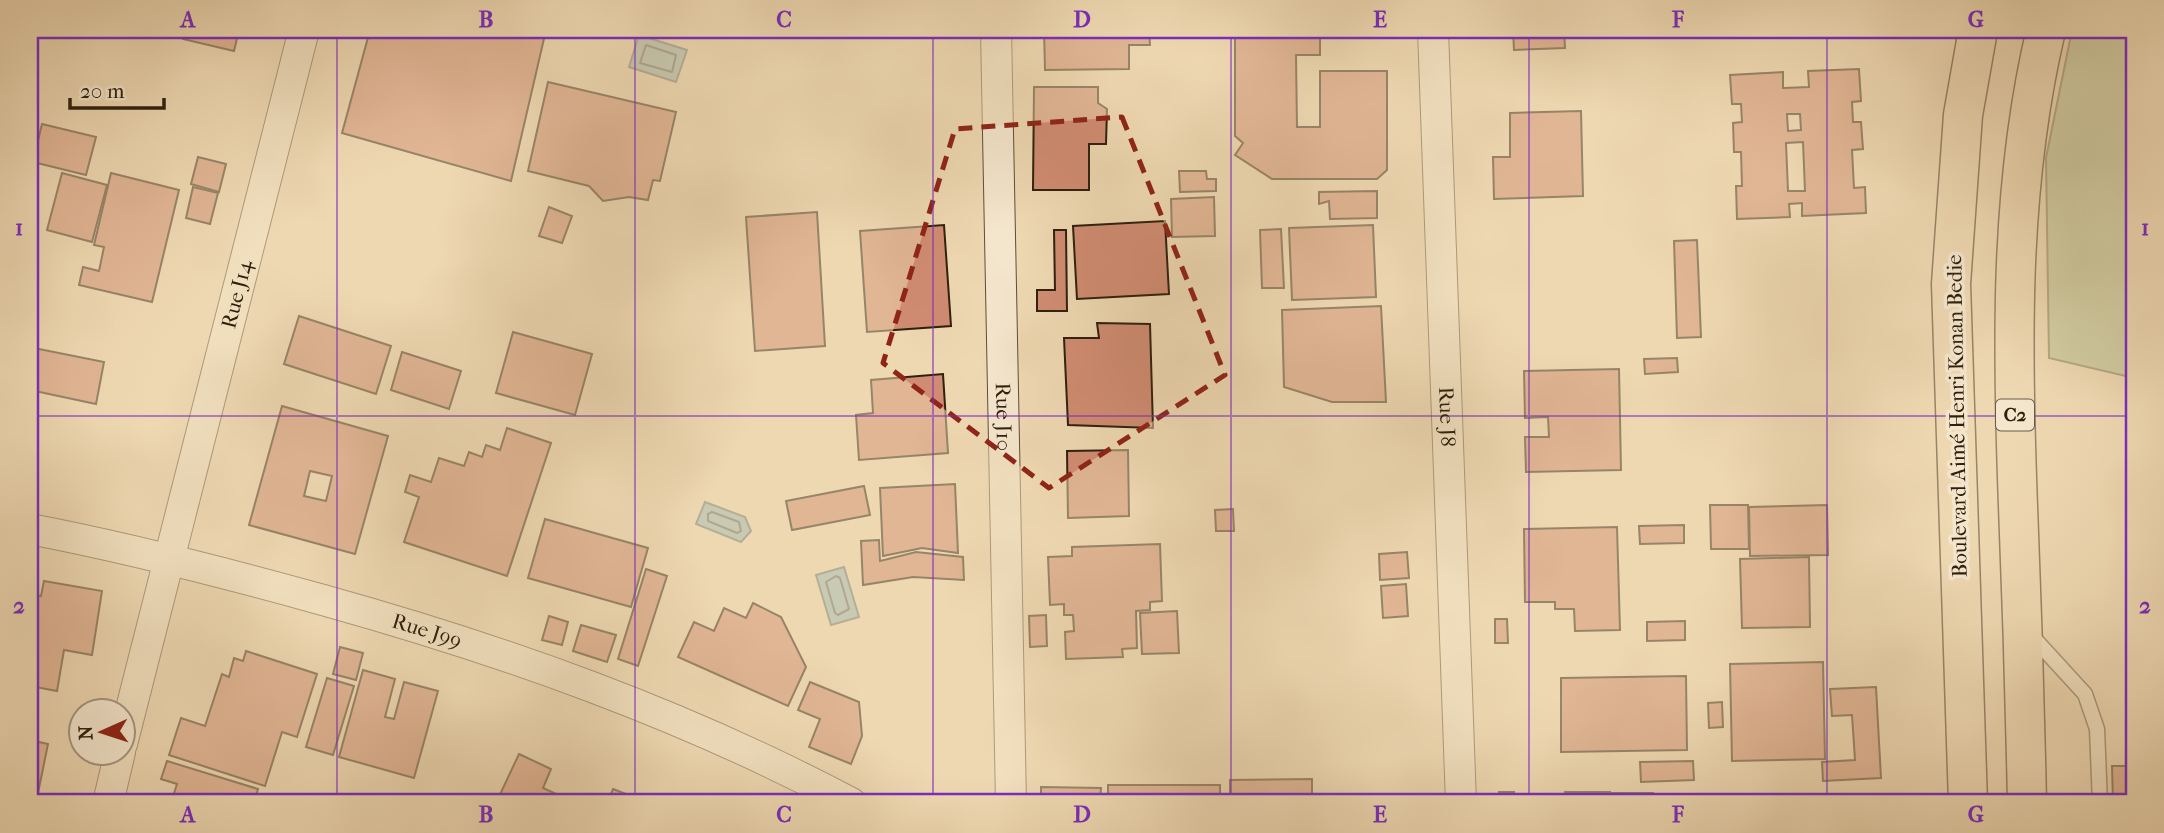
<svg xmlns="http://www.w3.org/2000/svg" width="2164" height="833" viewBox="0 0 2164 833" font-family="'IM FELL French Canon',serif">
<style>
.green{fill:#b2c092;stroke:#707050;stroke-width:2}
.water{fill:#9cb8b4;stroke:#707b72;stroke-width:2}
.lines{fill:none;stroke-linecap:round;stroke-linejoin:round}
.shore{stroke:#656c61;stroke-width:2}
.building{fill:#d08c72;stroke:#2e200e;stroke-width:2;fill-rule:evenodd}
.lane-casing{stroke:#5e4e37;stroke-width:17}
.street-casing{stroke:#5e4e37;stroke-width:32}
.highway-casing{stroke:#2e200e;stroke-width:41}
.lane{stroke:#f4e6cd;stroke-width:14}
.street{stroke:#f4e6cd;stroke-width:30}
.highway{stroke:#eed8b2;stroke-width:38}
.marked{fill:none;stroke:#8f2418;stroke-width:5;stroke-dasharray:14 9;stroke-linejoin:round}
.grid{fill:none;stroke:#7b2cbf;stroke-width:2;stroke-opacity:0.55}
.labels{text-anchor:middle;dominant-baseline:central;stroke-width:7;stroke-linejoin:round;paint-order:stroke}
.shield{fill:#f4e6cd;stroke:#695b47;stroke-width:2}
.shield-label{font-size:19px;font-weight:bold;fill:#2e200e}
.street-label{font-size:21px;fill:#2e200e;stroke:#f4e6cd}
.neatline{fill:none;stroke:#7b2cbf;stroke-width:2.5}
.grid-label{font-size:23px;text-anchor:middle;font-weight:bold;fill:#7b2cbf}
</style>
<rect width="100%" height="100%" fill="#eed8b2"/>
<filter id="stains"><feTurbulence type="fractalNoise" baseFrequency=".00286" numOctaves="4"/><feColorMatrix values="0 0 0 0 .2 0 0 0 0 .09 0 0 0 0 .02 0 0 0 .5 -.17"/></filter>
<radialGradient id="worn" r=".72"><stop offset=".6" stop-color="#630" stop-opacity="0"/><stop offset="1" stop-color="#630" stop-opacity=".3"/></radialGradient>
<!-- green -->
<polygon class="green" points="2072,30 2134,30 2134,378 2049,358 2046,158"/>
<!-- water -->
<g class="water">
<polygon points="639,35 687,50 676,82 629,67"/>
<polygon points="705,502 745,517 751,531 741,542 696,524"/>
<polygon points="844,567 859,617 831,625 816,575"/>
</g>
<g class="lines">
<!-- shore -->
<g class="shore">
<polygon points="646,45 676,55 672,72 640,63"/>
<polygon points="712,512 739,522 741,531 737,533 708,521 708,514"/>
<polygon points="836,576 840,578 849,609 838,615 835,613 826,582"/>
</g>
</g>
<!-- building -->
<g class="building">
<polygon points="185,30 239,30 234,51 183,39"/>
<polygon points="370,30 546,30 511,181 342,133"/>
<polygon points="1044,30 1149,30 1150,45 1129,45 1129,69 1045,70"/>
<polygon points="1235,30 1320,30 1320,55 1296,55 1297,127 1320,127 1320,71 1387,71 1387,170 1377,179 1272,179 1235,155 1243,143 1235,136"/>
<polygon points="1513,30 1564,30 1565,48 1514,50"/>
<path d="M1859,69L1861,101L1852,102L1853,122H1861L1863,149L1852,150L1854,188L1865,187L1866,213L1802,216V203L1789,204L1790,217L1737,219L1736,186H1742L1741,152H1734L1733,123L1742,122L1741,104H1732L1730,75L1783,72V88L1809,87L1808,71ZM1787,114H1800L1801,130L1788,131ZM1803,142L1805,191H1788L1786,143Z"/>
<polygon points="548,82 676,112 660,181 653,180 648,200 629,197 603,201 589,186 528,171"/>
<polygon points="1034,87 1098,87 1098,103 1107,109 1106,144 1089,144 1089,190 1033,190"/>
<polygon points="1581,111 1583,196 1494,199 1493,157 1510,157 1510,113"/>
<polygon points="42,124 96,137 86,175 33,162"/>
<polygon points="198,157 226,164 219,192 191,184"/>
<polygon points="1179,171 1206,171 1207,179 1216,179 1216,191 1180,192"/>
<polygon points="62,173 107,185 92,242 47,230"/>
<polygon points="111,173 179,190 152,302 79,285 83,267 99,271 104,247 94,245"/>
<polygon points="193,187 218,193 210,224 186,218"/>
<polygon points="1377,191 1377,218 1330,219 1329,201 1319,204 1319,192"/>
<polygon points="1214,197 1215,236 1172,237 1171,199"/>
<polygon points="549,207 572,216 562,243 539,236"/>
<polygon points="817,212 825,346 755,351 746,217"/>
<polygon points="1165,221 1169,294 1077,299 1073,226"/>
<polygon points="944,225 951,326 867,332 860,231"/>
<polygon points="1373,225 1376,297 1292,300 1289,228"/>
<polygon points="1281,229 1284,288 1262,288 1260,230"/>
<polygon points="1054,230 1066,230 1067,311 1037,311 1037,290 1055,290"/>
<polygon points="1697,240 1701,337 1677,338 1674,241"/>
<polygon points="1381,306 1386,402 1332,402 1284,387 1282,310"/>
<polygon points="299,316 391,346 376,394 284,364"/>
<polygon points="1097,323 1150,324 1153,428 1068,425 1064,338 1099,338"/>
<polygon points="513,332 592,354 575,415 496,393"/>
<polygon points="34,348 104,362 96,404 30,390"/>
<polygon points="402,352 461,371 449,409 391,390"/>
<polygon points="1677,358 1678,372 1645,374 1644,359"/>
<polygon points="1619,369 1621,470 1526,472 1525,437 1549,437 1548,417 1525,418 1524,371"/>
<polygon points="943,374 948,453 859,460 856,415 873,413 871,380"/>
<path d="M282,406L388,436L355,554L249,525ZM310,471L332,476L326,501L304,496Z"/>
<polygon points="507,428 551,443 507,576 404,542 419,497 405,492 410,475 431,482 439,458 464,466 469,452 482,457 486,445 500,450"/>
<polygon points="1128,450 1129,516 1068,518 1067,451"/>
<polygon points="955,484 958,553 922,548 883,556 880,488"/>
<polygon points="864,486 870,515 792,530 786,501"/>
<polygon points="1710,505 1748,505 1749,549 1711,549"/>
<polygon points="1827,505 1828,555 1750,556 1749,507"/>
<polygon points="1233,509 1234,531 1216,531 1215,510"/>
<polygon points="545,519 648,548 631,607 528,578"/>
<polygon points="1684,525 1684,543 1640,544 1639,526"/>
<polygon points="1617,527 1620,630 1575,631 1574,609 1555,609 1555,602 1525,602 1524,529"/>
<polygon points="879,540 880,561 916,552 963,557 964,580 913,577 863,585 861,541"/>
<polygon points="1160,544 1162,601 1150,602 1150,610 1136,611 1137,648 1122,649 1123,657 1066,659 1065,632 1074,631 1073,615 1064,615 1064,604 1050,605 1048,557 1072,556 1072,547"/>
<polygon points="1407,552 1409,578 1380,580 1379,554"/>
<polygon points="1809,557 1810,627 1742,628 1740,559"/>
<polygon points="646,569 667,576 638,666 618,659"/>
<polygon points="44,581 102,591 92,655 64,650 57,691 30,686 30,594 41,596"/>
<polygon points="1406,584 1408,616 1383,618 1381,586"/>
<polygon points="753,603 781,617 806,667 788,706 678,657 694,622 714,631 724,608 746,618"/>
<polygon points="1177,611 1179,653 1142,654 1140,613"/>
<polygon points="1046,615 1047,646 1030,647 1029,616"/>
<polygon points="549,616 568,622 562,645 542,640"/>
<polygon points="1495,619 1507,619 1508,643 1495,643"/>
<polygon points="1685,621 1685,640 1647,641 1647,622"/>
<polygon points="581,625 616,635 607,662 573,651"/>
<polygon points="340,647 363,653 356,680 333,674"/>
<polygon points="246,651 317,674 297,737 282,732 265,786 169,755 181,718 205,726 222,674 229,677 234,658 243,661"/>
<polygon points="1823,662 1825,759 1732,761 1730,664"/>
<polygon points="363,670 395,679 385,717 394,719 404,682 438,691 414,778 339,757"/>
<polygon points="1686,676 1687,750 1561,752 1561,678"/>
<polygon points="327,678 354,686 333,755 306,747"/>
<polygon points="810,682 859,702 862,736 851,764 809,747 820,719 798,710"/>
<polygon points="1876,687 1881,778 1823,781 1822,762 1855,760 1852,715 1832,716 1830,689"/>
<polygon points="1722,702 1723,727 1709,728 1708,703"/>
<polygon points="30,740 48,744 36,803 30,803"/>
<polygon points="519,754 551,769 543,788 565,798 563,803 496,803"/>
<polygon points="167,761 258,789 254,803 171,803 177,784 161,779"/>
<polygon points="1693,761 1694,780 1641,782 1640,762"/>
<polygon points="2112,766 2134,766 2134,803 2113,803"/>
<polygon points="1312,779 1312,803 1230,803 1230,780"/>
<rect x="1108" y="785" width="112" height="18"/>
<polygon points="1041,787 1101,788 1100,803 1041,803"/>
<polygon points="613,789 649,803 607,803"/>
<rect x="1499" y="792" width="15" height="11"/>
<rect x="1565" y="792" width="45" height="11"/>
<rect x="1611" y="793" width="42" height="10"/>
</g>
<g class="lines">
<defs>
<polyline id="lane" points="2031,635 2085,694 2097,729 2100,803"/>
<g id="street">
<path id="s1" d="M996,30L1011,803"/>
<path id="s2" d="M1433,30L1461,803"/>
<path id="s3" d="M30,529C129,548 226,573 323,600C506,651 683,714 851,803"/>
<path id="s4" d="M122,744L304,30"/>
<polyline points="108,803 120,752"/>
</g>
<g id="highway">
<polyline points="1968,803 1951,284 1963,115 1978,30"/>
<path d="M2027,803C2025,704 2022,605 2018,506C2012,346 2009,186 2046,30"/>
</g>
</defs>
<!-- lane casing -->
<use href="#lane" class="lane-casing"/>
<!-- street casing -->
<use href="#street" class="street-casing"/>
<!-- highway casing -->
<use href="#highway" class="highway-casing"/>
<!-- lane -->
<use href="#lane" class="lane"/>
<!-- street -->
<use href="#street" class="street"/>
<!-- highway -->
<use href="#highway" class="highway"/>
</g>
<!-- marked area -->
<path d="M0 0H2164V833H0ZM1122,117L1225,375L1049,488L883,363L955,129Z" fill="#eed8b2" fill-opacity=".55" fill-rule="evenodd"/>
<path class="marked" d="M1122,117L1225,375L1049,488L883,363L955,129Z"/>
<!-- grid -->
<path class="grid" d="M337,30V803M635,30V803M933,30V803M1231,30V803M1529,30V803M1827,30V803M30,416H2134"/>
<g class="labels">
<!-- shield labels -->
<rect class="shield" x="1996" y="399.5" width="38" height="31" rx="5"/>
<g class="shield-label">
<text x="2015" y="415">C2</text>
</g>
<!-- street labels -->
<g class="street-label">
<text stroke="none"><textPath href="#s4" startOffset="464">Rue J14</textPath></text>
<text stroke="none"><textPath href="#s2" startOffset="387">Rue J8</textPath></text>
<text transform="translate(1957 416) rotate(-91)">Boulevard Aimé Henri Konan Bedie</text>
<text stroke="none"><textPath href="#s1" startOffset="387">Rue J10</textPath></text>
<text stroke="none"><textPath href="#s3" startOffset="410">Rue J99</textPath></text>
</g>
</g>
<!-- margin -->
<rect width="2164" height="833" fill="none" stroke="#eed8b2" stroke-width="77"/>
<!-- north arrow -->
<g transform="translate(102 732) rotate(267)"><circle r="33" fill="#f4e6cd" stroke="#a59781" stroke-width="2"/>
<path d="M0-5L12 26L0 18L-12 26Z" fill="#8f2418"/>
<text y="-10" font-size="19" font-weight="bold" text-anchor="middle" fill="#2e200e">N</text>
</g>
<!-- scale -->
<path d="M70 98v10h94v-10" fill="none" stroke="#2e200e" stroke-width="3.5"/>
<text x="80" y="98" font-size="21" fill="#2e200e" stroke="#f4e6cd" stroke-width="5" paint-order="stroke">20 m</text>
<rect x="38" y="38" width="2088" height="756" class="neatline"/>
<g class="grid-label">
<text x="188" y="27">A</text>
<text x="486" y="27">B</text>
<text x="784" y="27">C</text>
<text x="1082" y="27">D</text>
<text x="1380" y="27">E</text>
<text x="1678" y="27">F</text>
<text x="1976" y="27">G</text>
<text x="19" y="235">1</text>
<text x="2145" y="235">1</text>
<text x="19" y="613">2</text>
<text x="2145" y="613">2</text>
<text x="188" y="822">A</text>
<text x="486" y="822">B</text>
<text x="784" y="822">C</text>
<text x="1082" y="822">D</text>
<text x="1380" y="822">E</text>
<text x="1678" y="822">F</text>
<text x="1976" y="822">G</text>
</g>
<rect width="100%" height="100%" filter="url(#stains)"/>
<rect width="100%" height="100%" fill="url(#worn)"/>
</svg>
